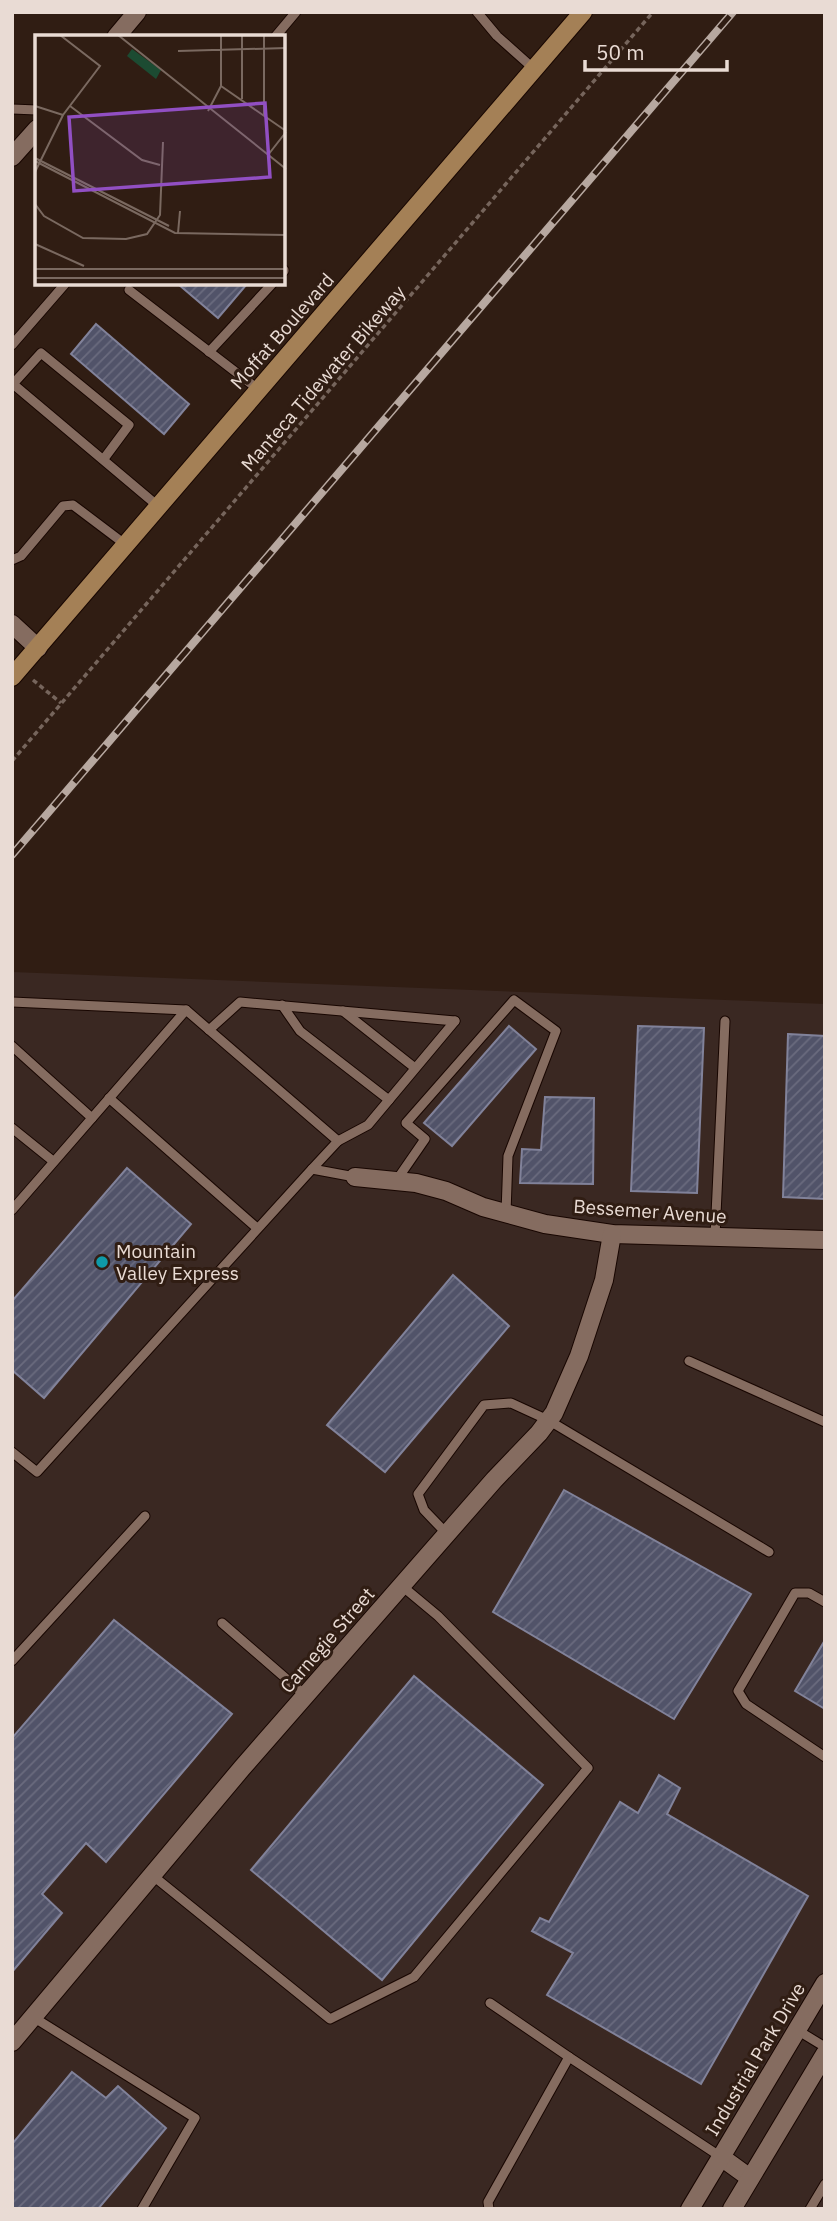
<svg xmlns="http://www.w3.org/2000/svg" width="837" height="2221" viewBox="0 0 837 2221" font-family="'IBM Plex Sans',sans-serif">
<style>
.industrial{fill:#3a2822}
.building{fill:url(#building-hatch);stroke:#81829a;stroke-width:2}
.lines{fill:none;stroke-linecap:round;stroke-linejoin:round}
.service-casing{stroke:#180601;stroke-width:11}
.minor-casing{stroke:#180601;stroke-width:20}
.tertiary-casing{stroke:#180601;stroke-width:20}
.secondary-casing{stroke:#180601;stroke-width:20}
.path{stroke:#76655c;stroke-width:3.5;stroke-dasharray:5 3.5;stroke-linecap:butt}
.service{stroke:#856c60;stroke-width:9}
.minor{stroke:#856c60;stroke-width:18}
.tertiary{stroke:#856c60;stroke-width:18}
.secondary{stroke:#a48056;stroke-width:18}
.rail-casing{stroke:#b7a8a0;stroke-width:8}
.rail{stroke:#301d13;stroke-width:5;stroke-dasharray:16;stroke-linecap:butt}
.culture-dot{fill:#0f9aa8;stroke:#301d13;stroke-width:2.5}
.labels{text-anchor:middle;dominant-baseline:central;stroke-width:6;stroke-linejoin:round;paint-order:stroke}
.street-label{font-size:19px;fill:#e9dbd4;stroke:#301d13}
.poi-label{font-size:19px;fill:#e9dbd4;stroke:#301d13;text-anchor:start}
.inset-road{fill:none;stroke:#7a6960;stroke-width:2}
.view{fill:#914fc3;fill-opacity:0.15;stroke:#914fc3;stroke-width:3.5}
.inset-edge{fill:none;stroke:#e9dbd4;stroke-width:3.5}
</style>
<defs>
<pattern id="building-hatch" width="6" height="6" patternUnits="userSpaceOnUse" patternTransform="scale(1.75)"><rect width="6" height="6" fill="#515369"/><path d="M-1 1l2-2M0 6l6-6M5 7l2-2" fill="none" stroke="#6a6b7e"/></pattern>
</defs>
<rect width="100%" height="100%" fill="#301d13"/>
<!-- industrial -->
<polygon class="industrial" points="12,972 825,1004 825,2209 12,2209"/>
<!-- building -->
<g class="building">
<polygon points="178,284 247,284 218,318"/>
<polygon points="96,324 189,404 164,434 71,354"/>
<polygon points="509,1026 536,1049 452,1146 424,1123"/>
<polygon points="638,1026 704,1028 697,1193 631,1191"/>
<polygon points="788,1034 825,1036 825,1199 783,1197"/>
<polygon points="545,1097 594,1098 593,1184 520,1183 522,1149 541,1150"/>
<polygon points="127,1168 191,1224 44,1398 12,1370 12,1301"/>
<polygon points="453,1275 509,1326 385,1472 327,1425"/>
<polygon points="564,1490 751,1594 674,1719 493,1612"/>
<polygon points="114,1620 232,1714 106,1862 86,1843 42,1894 62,1913 12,1972 12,1738"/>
<polygon points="825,1640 825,1709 795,1691"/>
<polygon points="414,1676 543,1785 382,1980 251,1870"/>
<polygon points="659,1775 680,1788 667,1814 808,1896 701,2084 547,1995 573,1953 532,1931 540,1918 549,1922 620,1802 638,1813"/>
<polygon points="72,2072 106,2098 118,2086 166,2128 98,2209 12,2209 12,2144"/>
</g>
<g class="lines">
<defs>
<g id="service">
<polyline points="477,12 497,36 534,69"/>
<polyline points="275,37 296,12"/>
<polyline points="12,109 37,110"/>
<polyline points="284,271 284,270"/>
<polyline points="129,290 259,390"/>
<polyline points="12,345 65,284"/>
<polyline points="209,352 272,284"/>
<polyline points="103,460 129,425 41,353 13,384 159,507"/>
<polyline points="12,560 21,556 63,506 73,505 126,545"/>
<polyline points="12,1002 186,1010 338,1141 312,1169"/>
<polyline points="282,1005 300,1031 389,1100"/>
<polyline points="343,1011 415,1068"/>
<polyline points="209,1030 240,1002 455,1021"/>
<polyline points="12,1046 92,1118"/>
<polyline points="109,1098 257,1228"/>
<polyline points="12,1128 53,1161"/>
<polyline points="338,1141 368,1125 455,1021"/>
<polyline points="396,1181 425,1139 406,1123 514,1000 556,1031 508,1156 506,1213"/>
<polyline points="12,1210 186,1010"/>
<polyline points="715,1236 725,1021"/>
<polyline points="689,1361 825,1422"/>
<polyline points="12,1452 37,1472 312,1169 355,1177"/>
<polyline points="447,1534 424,1510 418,1494 484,1405 511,1403 548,1420 769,1552"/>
<polyline points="825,1602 809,1593 795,1593 738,1691 746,1704 825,1757"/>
<polyline points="222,1623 305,1695"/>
<polyline points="12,1661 145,1516"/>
<polyline points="152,1875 330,2019 414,1977 588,1768 438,1616 402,1586"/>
<polyline points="33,2017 195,2118 142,2209"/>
<polyline points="797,2030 825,2047"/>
<polyline points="569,2057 721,2157"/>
<polyline points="489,2209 488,2202 569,2057 490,2003"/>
<polyline points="810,2209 825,2184"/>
</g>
<g id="minor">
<polyline points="116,37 137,12"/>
<polyline points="12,157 37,129"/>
<polyline points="355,1177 416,1183 446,1191 483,1207 545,1224 612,1234 825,1240"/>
<polyline points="12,2042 242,1768 494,1480 539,1433 554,1413 579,1356 604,1280 612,1234"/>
</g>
<g id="tertiary">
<polyline points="12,624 38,648"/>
<polyline points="721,2157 750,2178"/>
<polyline points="690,2209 825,1983"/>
<polyline points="732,2209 825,2054"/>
</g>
<polyline id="secondary" points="12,677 583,12"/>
</defs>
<!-- service casing -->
<use href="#service" class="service-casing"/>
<!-- minor casing -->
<use href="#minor" class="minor-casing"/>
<!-- tertiary casing -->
<use href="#tertiary" class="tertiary-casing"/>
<!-- secondary casing -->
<use href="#secondary" class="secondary-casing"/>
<!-- path -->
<g class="path">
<polyline points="33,680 61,703"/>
<polyline points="12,761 653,12"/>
</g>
<!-- service -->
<use href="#service" class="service"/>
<!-- minor -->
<use href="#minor" class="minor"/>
<!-- tertiary -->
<use href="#tertiary" class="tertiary"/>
<!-- secondary -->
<use href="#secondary" class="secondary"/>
<defs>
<polyline id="rail" points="12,855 733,12"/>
</defs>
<!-- rail casing -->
<use href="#rail" class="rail-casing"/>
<!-- rail -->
<use href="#rail" class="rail"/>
</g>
<!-- markers -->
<circle class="culture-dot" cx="102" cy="1262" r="7"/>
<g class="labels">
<!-- street labels -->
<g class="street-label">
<text transform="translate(282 331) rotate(-49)">Moffat Boulevard</text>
<text transform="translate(323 378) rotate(-49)">Manteca Tidewater Bikeway</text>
<text transform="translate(650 1211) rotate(4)">Bessemer Avenue</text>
<text transform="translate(327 1640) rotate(-49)">Carnegie Street</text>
<text transform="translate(755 2059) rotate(-59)">Industrial Park Drive</text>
</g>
<!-- poi labels -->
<g class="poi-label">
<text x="116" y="1251">Mountain<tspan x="116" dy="22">Valley Express</tspan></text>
</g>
</g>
<!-- overview -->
<g transform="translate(35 35)">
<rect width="250" height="250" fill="#301d13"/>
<path d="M97,14L126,35L121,44L92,21Z" fill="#1c4b32"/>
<path class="inset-road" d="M83,0L251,134M207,0V64M143,16L251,13M186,51L251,96M0,71L28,80M35,71L107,125L125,130M173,76L186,51V0M229,80V0M233,120L251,97M0,123L134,191M0,126L140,198L251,200M0,137L28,80L65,31L25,0M0,169L9,181L48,203L91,204L112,199L125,180L128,107M143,198L145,176M0,209L49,231M0,234H251M0,243H251"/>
<path class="view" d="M230,68L235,142L39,156L34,82Z"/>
<rect width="250" height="250" class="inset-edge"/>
</g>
<!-- border -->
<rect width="837" height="2221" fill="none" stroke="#e9dbd4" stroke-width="28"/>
<!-- scale -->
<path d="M585 60v10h142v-10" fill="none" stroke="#e9dbd4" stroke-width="3.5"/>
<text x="596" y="60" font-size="21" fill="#e9dbd4" stroke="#301d13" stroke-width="5" paint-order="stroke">50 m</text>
</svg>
